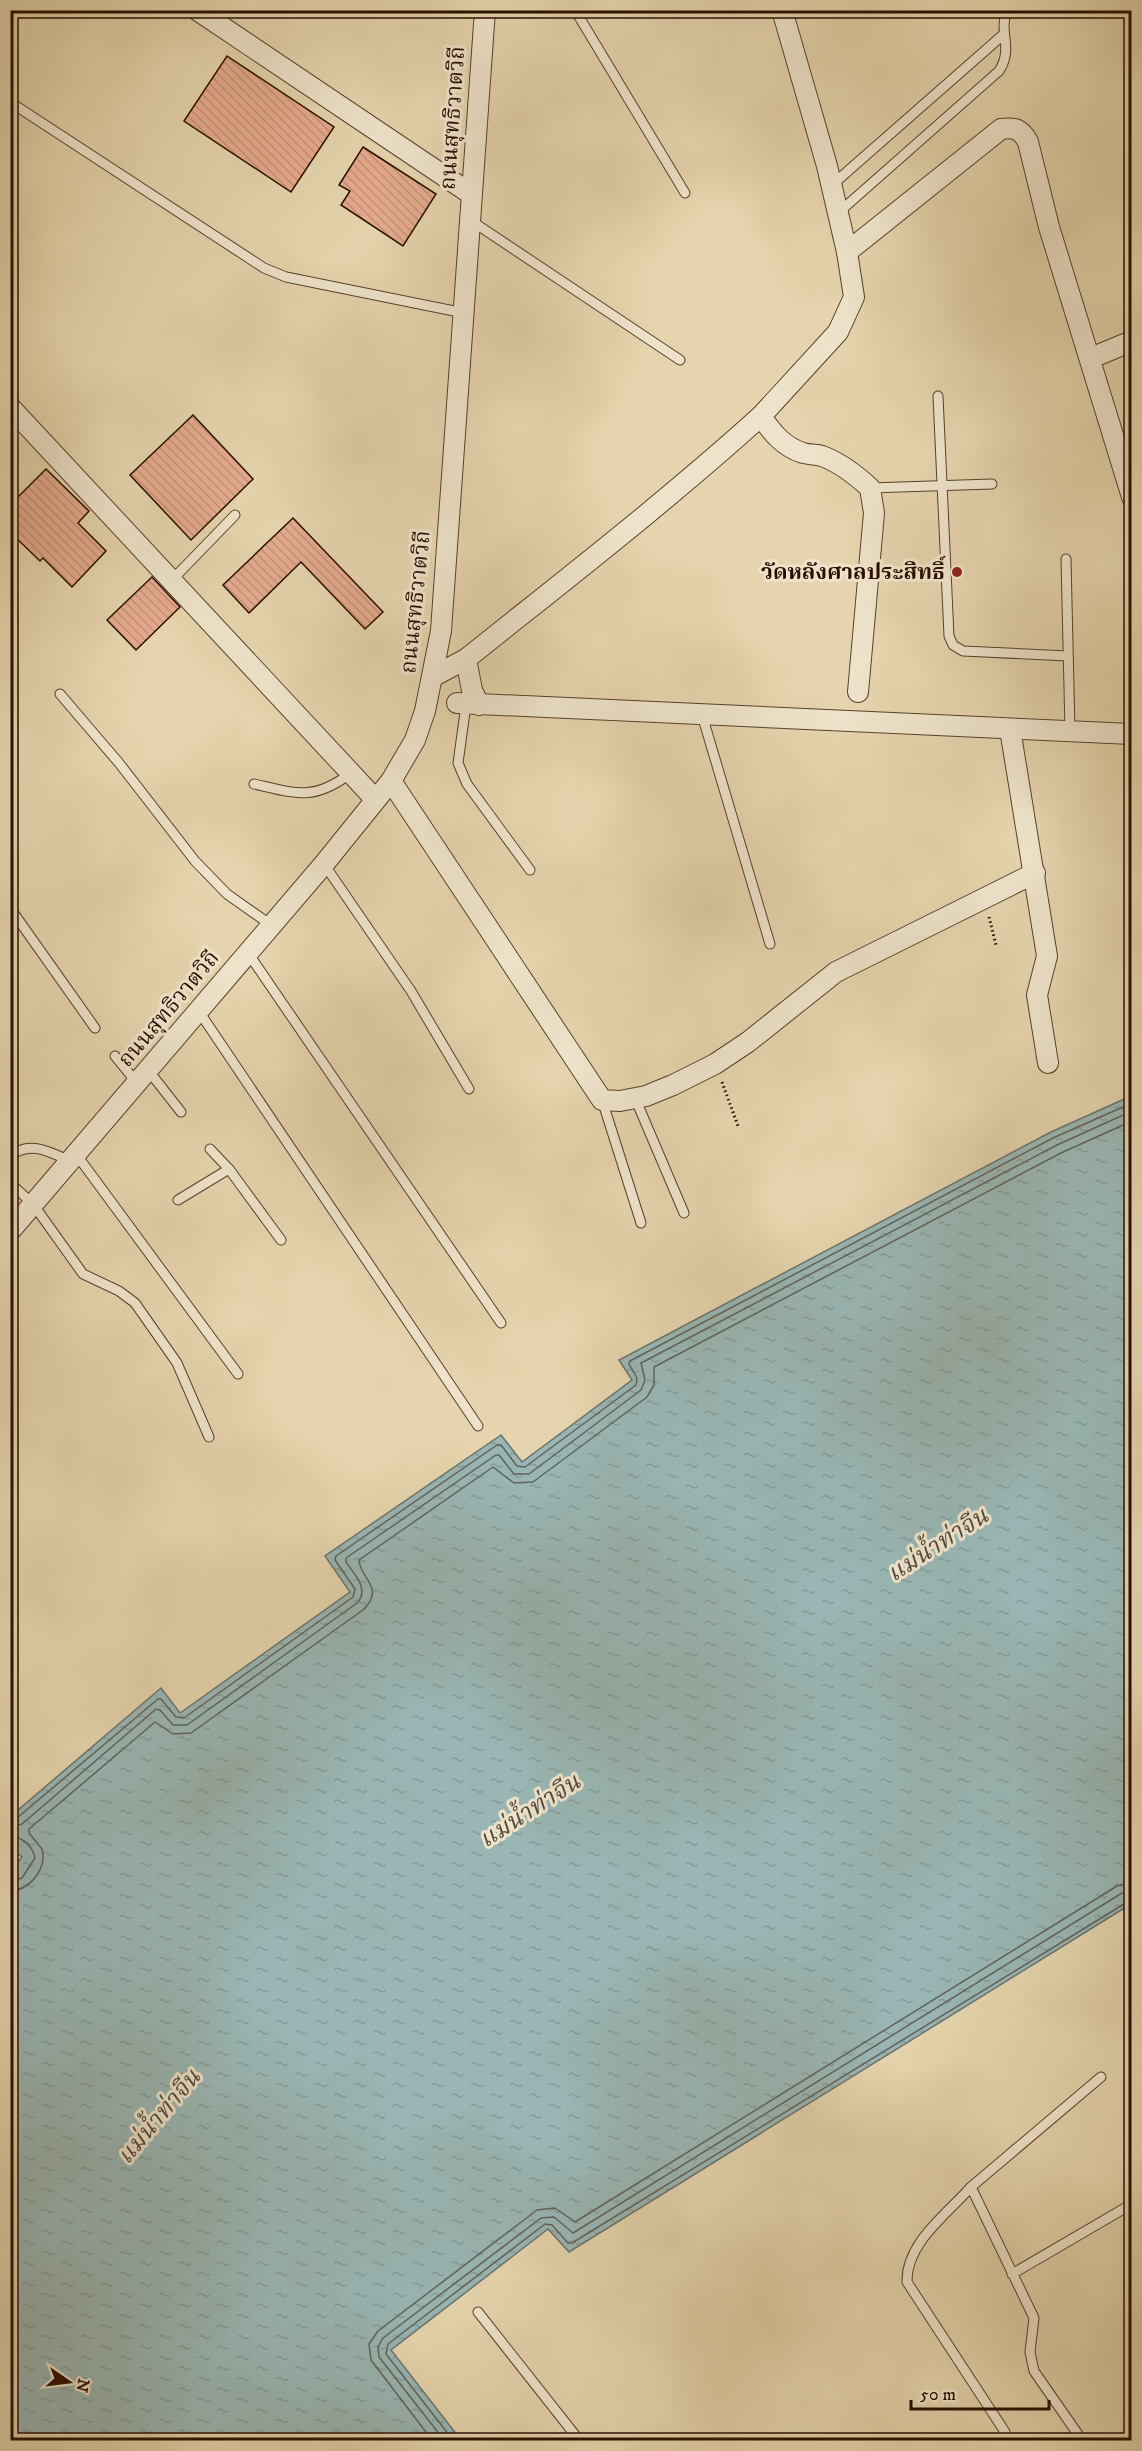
<svg xmlns="http://www.w3.org/2000/svg" width="1142" height="2451" viewBox="0 0 1142 2451" font-family="'IM FELL DW Pica','Noto Serif Thai',serif">
<style>
.water{fill:url(#water-ripples);stroke:#6c736c;stroke-width:1.5}
.lines{fill:none;stroke-linecap:round;stroke-linejoin:round}
.shore{stroke:#60625a;stroke-width:1.5}
.building{fill:url(#building-back-hatch);stroke:#280e00;stroke-width:1.5}
.service-casing{stroke:#57402b;stroke-width:11}
.minor-casing{stroke:#57402b;stroke-width:22}
.path{stroke:#280e00;stroke-width:3;stroke-dasharray:1.5 3;stroke-linecap:butt}
.service{stroke:#eee3ca;stroke-width:9}
.minor{stroke:#eee3ca;stroke-width:20}
.poi-dot{fill:#8f2418;stroke:#eee3ca;stroke-width:2}
.labels{text-anchor:middle;dominant-baseline:central;stroke-width:6;stroke-linejoin:round;paint-order:stroke}
.street-label{font-size:22px;fill:#280e00;stroke:#eee3ca}
.poi-label{font-size:22px;font-weight:bold;fill:#280e00;stroke:#eee3ca;text-anchor:end}
.water-label{font-size:24px;font-style:italic;fill:#50493f;stroke:#eee3ca}
</style>
<defs>
<pattern id="water-ripples" width="26" height="14" patternUnits="userSpaceOnUse" patternTransform="scale(1.5)"><rect width="26" height="14" fill="#99b6b4"/><path d="M2 4q2-2 4 0t4 0M15 11q2-2 4 0t4 0" fill="none" stroke="#849b99"/></pattern>
<pattern id="building-back-hatch" width="6" height="6" patternUnits="userSpaceOnUse" patternTransform="scale(1.5)"><rect width="6" height="6" fill="#e5aa8d"/><path d="M-1 5l2 2M0 0l6 6M5-1l2 2" fill="none" stroke="#c49178"/></pattern>
</defs>
<rect width="100%" height="100%" fill="#e5d4ad"/>
<filter id="stains"><feTurbulence type="fractalNoise" baseFrequency=".00333" numOctaves="4"/><feColorMatrix values="0 0 0 0 .2 0 0 0 0 .09 0 0 0 0 .02 0 0 0 .5 -.17"/></filter>
<radialGradient id="worn" r=".72"><stop offset=".6" stop-color="#630" stop-opacity="0"/><stop offset="1" stop-color="#630" stop-opacity=".3"/></radialGradient>
<!-- water -->
<polygon class="water" points="1131,1096 1131,1904 569,2252 548,2229 391,2350 461,2440 11,2440 10,1871 22,1857 11,1848 11,1816 161,1688 180,1713 350,1592 325,1556 501,1435 522,1462 632,1380 619,1360 1051,1132"/>
<g class="lines">
<!-- shore -->
<g class="shore">
<polyline points="10,1820 17,1818 158,1699 161,1699 176,1717 184,1718 353,1597 355,1589 335,1560 336,1556 497,1445 501,1445 517,1466 525,1467 636,1385 637,1378 629,1364 630,1361 1053,1138 1132,1103"/>
<path d="M10,1827L22,1824L156,1709L160,1710L173,1725H187L357,1603C370,1589 354,1574 346,1562V1558L496,1455H499L514,1474H529L641,1390L645,1380L641,1363L1057,1145L1132,1111"/>
<path d="M10,1836C22,1837 33,1846 35,1858L22,1878L10,1882"/>
<path d="M10,1891C31,1890 47,1868 42,1849L29,1833V1829L155,1722L173,1734L191,1733L363,1610C386,1588 360,1579 359,1560L493,1467L514,1483L533,1482L647,1397L654,1385V1367L1061,1153L1132,1121"/>
<polyline points="432,2440 371,2360 369,2344 378,2331 537,2210 555,2208 575,2222 1117,1886 1132,1882"/>
<polyline points="444,2440 379,2357 378,2347 383,2338 541,2218 554,2217 573,2233 1122,1893 1132,1891"/>
<polyline points="453,2440 386,2354 388,2344 545,2224 552,2225 568,2243 572,2243 1132,1899"/>
</g>
</g>
<!-- building -->
<g class="building">
<polygon points="227,56 334,127 291,192 184,121"/>
<polygon points="363,147 436,194 403,246 341,205 350,191 339,185"/>
<polygon points="193,415 253,479 191,540 130,475"/>
<polygon points="46,469 89,511 78,523 106,551 72,587 43,558 40,561 10,532 10,505"/>
<polygon points="293,518 383,612 365,629 301,562 249,613 223,585"/>
<polygon points="152,577 180,607 136,650 107,620"/>
</g>
<g class="lines">
<defs>
<g id="service">
<polyline points="575,10 685,193"/>
<polyline points="10,102 264,268 286,277 464,313"/>
<polyline points="832,185 1004,34"/>
<path d="M838,213L999,71C1014,48 998,33 1007,10"/>
<polyline points="470,220 680,360"/>
<polyline points="938,396 949,636 953,645 963,651 1068,656"/>
<polyline points="870,488 992,484"/>
<polyline points="1066,559 1070,731"/>
<polyline points="172,580 235,515"/>
<polyline points="60,694 119,763 195,861 227,894 271,925"/>
<polyline points="466,705 458,763 467,784 530,870"/>
<polyline points="702,715 770,944"/>
<path d="M254,784C297,794 314,801 351,773"/>
<polyline points="324,864 411,991 469,1089"/>
<polyline points="10,908 95,1028"/>
<polyline points="248,953 501,1323"/>
<polyline points="198,1010 478,1426"/>
<polyline points="115,1056 137,1083"/>
<polyline points="148,1070 181,1112"/>
<polyline points="635,1098 684,1213"/>
<polyline points="602,1100 641,1223"/>
<polyline points="210,1149 229,1169 281,1240"/>
<polyline points="76,1154 238,1374"/>
<path d="M10,1156C30,1140 50,1152 70,1161"/>
<polyline points="10,1183 33,1204 83,1274 119,1291 135,1303 177,1363 209,1437"/>
<polyline points="178,1200 229,1169"/>
<path d="M971,2187C947,2214 906,2243 907,2282L1005,2432"/>
<polyline points="1012,2274 1132,2204"/>
<polyline points="478,2312 579,2440"/>
<polyline points="1082,2440 1034,2371 1030,2352 1034,2318 971,2187 1101,2077"/>
</g>
<g id="minor">
<polyline points="197,10 471,194"/>
<path d="M782,10L827,166L847,252L854,297L838,332L761,416C772,433 784,447 803,453C810,455 816,454 822,456C841,463 856,475 870,488L874,513L858,692"/>
<path d="M847,252L1001,129C1015,127 1021,129 1028,142L1049,227L1132,497"/>
<polyline points="1091,358 1132,341"/>
<polyline points="10,407 375,799"/>
<polyline points="466,659 472,690 479,705"/>
<path d="M434,676L466,659C566,579 667,501 761,416"/>
<polyline points="457,703 1132,734"/>
<polyline points="1010,729 1047,956 1037,995 1048,1063"/>
<polyline points="391,781 602,1100 620,1101 646,1096 673,1085 715,1064 748,1042 836,972 1035,873"/>
<polyline points="10,1231 324,864 391,781 415,740 425,711 441,631 485,10"/>
</g>
</defs>
<!-- service casing -->
<use href="#service" class="service-casing"/>
<!-- minor casing -->
<use href="#minor" class="minor-casing"/>
<!-- path -->
<g class="path">
<polyline points="989,917 996,945"/>
<polyline points="722,1082 738,1126"/>
</g>
<!-- service -->
<use href="#service" class="service"/>
<!-- minor -->
<use href="#minor" class="minor"/>
</g>
<!-- markers -->
<circle class="poi-dot" cx="957" cy="572" r="6"/>
<g class="labels">
<!-- street labels -->
<g class="street-label">
<text transform="translate(453 118) rotate(-86)">ถนนสุทธิวาตวิถี</text>
<text transform="translate(416 602) rotate(-84)">ถนนสุทธิวาตวิถี</text>
<text transform="translate(169 1009) rotate(-50)">ถนนสุทธิวาตวิถี</text>
</g>
<!-- poi labels -->
<g class="poi-label">
<text x="945" y="572">วัดหลังศาลประสิทธิ์</text>
</g>
<!-- water labels -->
<g class="water-label">
<text transform="translate(938 1545) rotate(-33)">แม่น้ำท่าจีน</text>
<text transform="translate(530 1811) rotate(-33)">แม่น้ำท่าจีน</text>
<text transform="translate(159 2117) rotate(-50)">แม่น้ำท่าจีน</text>
</g>
</g>
<!-- margin -->
<rect width="1142" height="2451" fill="none" stroke="#e5d4ad" stroke-width="36"/>
<rect x="12" y="12" width="1118" height="2427" fill="none" stroke="#280e00" stroke-width="3"/>
<rect x="18" y="18" width="1106" height="2415" fill="none" stroke="#280e00" stroke-width="1.5"/>
<!-- north arrow -->
<g transform="translate(69 2382) rotate(104)" stroke="#eee3ca" stroke-width="4.5" paint-order="stroke">
<path d="M0-4.5L10 22L0 15L-10 22Z" fill="#280e00"/>
<text y="-9" font-size="16" font-weight="bold" text-anchor="middle" fill="#280e00">N</text>
</g>
<!-- scale -->
<path d="M911 2400v9h138v-9" fill="none" stroke="#280e00" stroke-width="3"/>
<text x="920" y="2400" font-size="18" fill="#280e00" stroke="#eee3ca" stroke-width="4.5" paint-order="stroke">50 m</text>
<rect width="100%" height="100%" filter="url(#stains)"/>
<rect width="100%" height="100%" fill="url(#worn)"/>
</svg>
